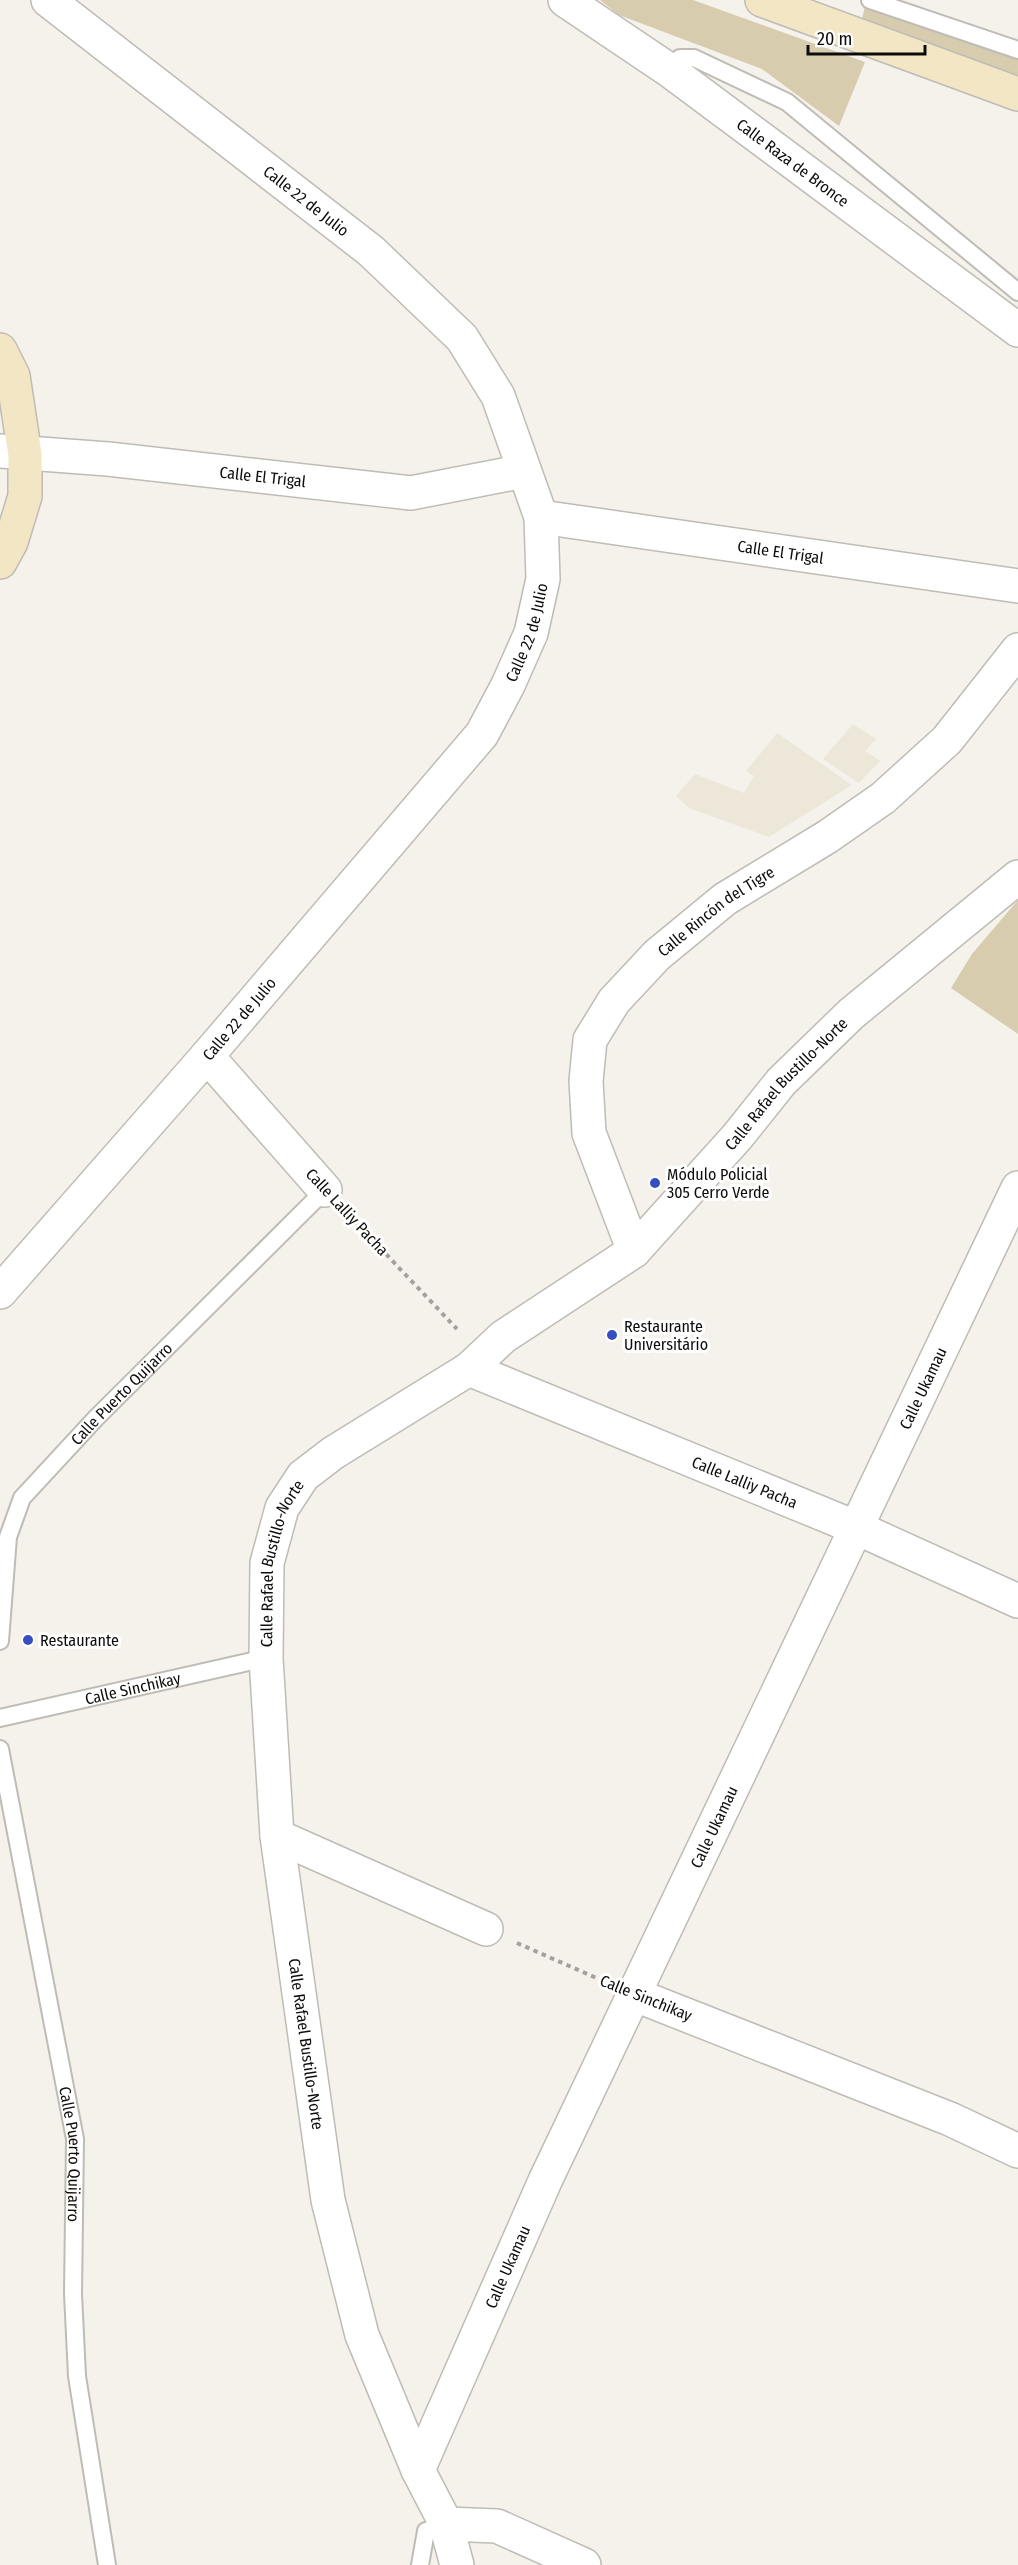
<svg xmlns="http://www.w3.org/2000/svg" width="1018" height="2565" viewBox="0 0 1018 2565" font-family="'Fira Sans Condensed',sans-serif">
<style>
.built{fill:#ece7d9}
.green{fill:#d8ccaf}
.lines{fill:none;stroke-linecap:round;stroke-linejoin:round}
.lane-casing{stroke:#bebcb5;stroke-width:20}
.street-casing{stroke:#bebcb5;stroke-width:36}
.secondary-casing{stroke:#bebcb5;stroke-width:36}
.path{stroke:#a4a29e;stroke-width:4;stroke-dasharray:4.5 4.5;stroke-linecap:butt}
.lane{stroke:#fff;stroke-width:16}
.street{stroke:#fff;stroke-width:33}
.secondary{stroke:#f2e6c4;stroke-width:33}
.poi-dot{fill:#364ec0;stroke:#fff;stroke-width:2}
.labels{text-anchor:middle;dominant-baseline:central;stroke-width:6;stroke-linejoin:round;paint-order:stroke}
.street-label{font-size:16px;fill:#0d0c0a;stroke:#fff}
.poi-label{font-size:16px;fill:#0d0c0a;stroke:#fff;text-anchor:start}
</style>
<rect width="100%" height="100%" fill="#f5f2ec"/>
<!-- built -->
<g class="built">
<polygon points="853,724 876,739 865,751 880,761 859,783 823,759"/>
<polygon points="777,733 852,785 769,837 689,808 676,796 695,774 744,793 754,776 746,771"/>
</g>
<!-- green -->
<g class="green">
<polygon points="600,0 693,0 865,62 839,126 762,69 619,15"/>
<polygon points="865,6 1018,60 1018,75 862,19"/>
<polygon points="1018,900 1018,1034 951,988 972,954"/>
</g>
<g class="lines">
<defs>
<g id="lane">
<polyline points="870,0 1018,50"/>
<polyline points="669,70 680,58 694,58 787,102 1018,292"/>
<path id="s1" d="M0,1641L8,1537L22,1498L96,1418L325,1190"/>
<path id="s2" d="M0,1718L266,1658"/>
<path id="s3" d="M0,1749L75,2139L73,2294L77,2376L107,2565"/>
<polyline points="420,2565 426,2531 446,2524"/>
</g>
<g id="street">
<path id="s4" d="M565,0L669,70L1018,330"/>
<path id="s5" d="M0,451L108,459L411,493L524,471"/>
<path id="s6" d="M541,517L1018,586"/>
<polyline points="207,1056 325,1190"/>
<path id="s7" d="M634,1251L589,1133L586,1081L590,1040L614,1001L657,955L725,899L827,837L883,798L947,740L1018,650"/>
<path id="s8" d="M0,1292L207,1056L482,734L508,685L531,633L543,579L541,517L498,396L462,338L371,251L48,0"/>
<path id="s9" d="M469,1369L857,1528L1018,1601"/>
<polyline points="277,1836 486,1929"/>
<polyline points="633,1994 950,2119 1018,2151"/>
<path id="s10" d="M418,2470L545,2181L1018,1188"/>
<polyline points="446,2524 497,2526 584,2565"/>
<path id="s11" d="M457,2565L446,2524L418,2470L362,2335L328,2200L277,1836L266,1658L267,1563L282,1508L303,1476L333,1453L469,1369L503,1337L634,1251L737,1137L781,1082L851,1014L1018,877"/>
</g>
<g id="secondary">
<polyline points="762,0 1018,94"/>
<polyline points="0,350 13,376 25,455 25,496 11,542 0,562"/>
</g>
</defs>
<!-- lane casing -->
<use href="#lane" class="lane-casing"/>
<!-- street casing -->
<use href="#street" class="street-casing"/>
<!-- secondary casing -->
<use href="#secondary" class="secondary-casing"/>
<!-- path -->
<g class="path">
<polyline points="349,1215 457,1329"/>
<polyline points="517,1943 601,1980"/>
</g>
<!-- lane -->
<use href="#lane" class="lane"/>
<!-- street -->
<use href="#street" class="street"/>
<!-- secondary -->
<use href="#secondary" class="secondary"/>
</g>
<!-- markers -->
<g class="poi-dot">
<circle cx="655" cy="1183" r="6"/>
<circle cx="612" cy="1335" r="6"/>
<circle cx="28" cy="1640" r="6"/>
</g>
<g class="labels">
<!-- street labels -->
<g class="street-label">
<text stroke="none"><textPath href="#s4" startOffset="280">Calle Raza de Bronce</textPath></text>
<text transform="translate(306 201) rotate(38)">Calle 22 de Julio</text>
<text stroke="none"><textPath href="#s5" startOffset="264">Calle El Trigal</textPath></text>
<text stroke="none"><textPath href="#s6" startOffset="242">Calle El Trigal</textPath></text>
<text stroke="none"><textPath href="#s8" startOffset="849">Calle 22 de Julio</textPath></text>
<text stroke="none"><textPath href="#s7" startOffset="402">Calle Rincón del Tigre</textPath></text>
<text stroke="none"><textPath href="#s8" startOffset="363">Calle 22 de Julio</textPath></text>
<text stroke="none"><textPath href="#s11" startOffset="1752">Calle Rafael Bustillo-Norte</textPath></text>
<text transform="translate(347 1212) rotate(47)">Calle Lalliy Pacha</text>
<text stroke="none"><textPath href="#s10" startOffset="1194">Calle Ukamau</textPath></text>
<text stroke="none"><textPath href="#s1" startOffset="290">Calle Puerto Quijarro</textPath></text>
<text stroke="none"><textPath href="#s9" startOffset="298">Calle Lalliy Pacha</textPath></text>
<text stroke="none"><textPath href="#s11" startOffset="1032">Calle Rafael Bustillo-Norte</textPath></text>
<text stroke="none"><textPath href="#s2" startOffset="136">Calle Sinchikay</textPath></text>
<text stroke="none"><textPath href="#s10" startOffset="708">Calle Ukamau</textPath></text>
<text transform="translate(646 1998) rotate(22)">Calle Sinchikay</text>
<text transform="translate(306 2044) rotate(82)">Calle Rafael Bustillo-Norte</text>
<text stroke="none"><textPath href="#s3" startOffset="412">Calle Puerto Quijarro</textPath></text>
<text stroke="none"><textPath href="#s10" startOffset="222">Calle Ukamau</textPath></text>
</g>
<!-- poi labels -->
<g class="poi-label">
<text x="667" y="1174">Módulo Policial<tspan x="667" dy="18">305 Cerro Verde</tspan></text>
<text x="624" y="1326">Restaurante<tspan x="624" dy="18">Universitário</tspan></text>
<text x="40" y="1640">Restaurante</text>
</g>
</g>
<!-- scale -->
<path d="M808 45v9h117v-9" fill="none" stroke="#0d0c0a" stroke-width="3"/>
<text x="817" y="45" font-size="18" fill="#0d0c0a" stroke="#ffffff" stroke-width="4.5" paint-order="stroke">20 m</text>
</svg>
